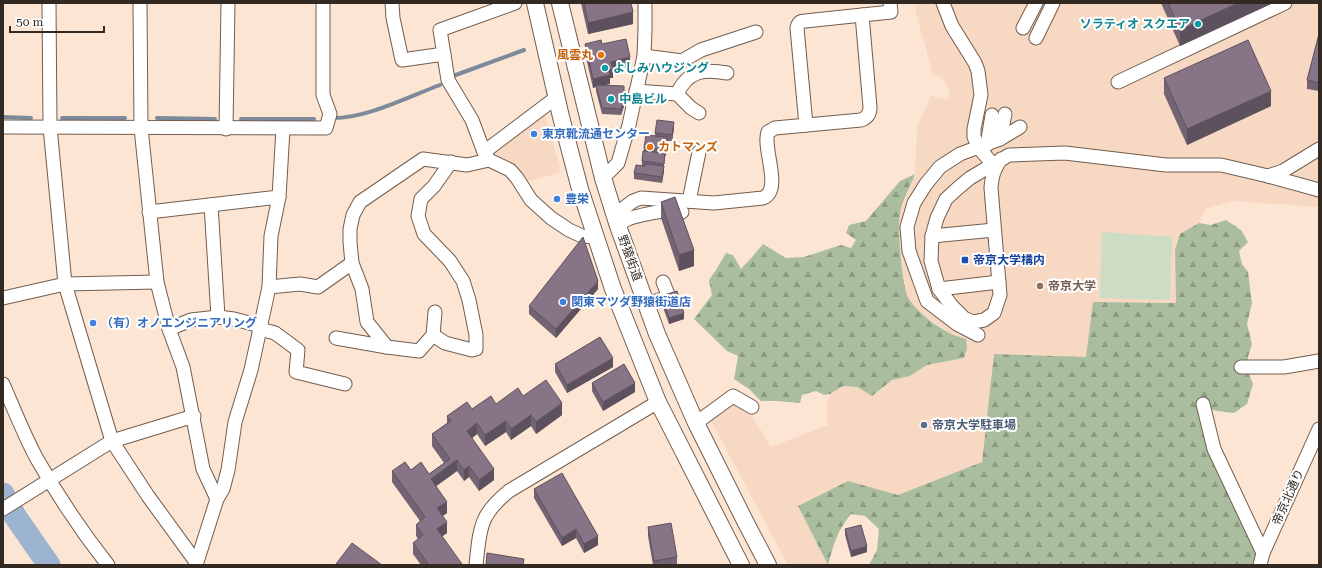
<svg xmlns="http://www.w3.org/2000/svg" width="1322" height="568" viewBox="0 0 1322 568" font-family="'Roboto Serif','Noto Sans JP',serif">
<style>
.built{fill:#f7d8c2}
.forest{fill:url(#forest-firs)}
.pitch{fill:#cddcc4}
.lines{fill:none;stroke-linecap:round;stroke-linejoin:round}
.stream{stroke:#7c8a9c;stroke-width:4}
.river{stroke:#9cb4d0;stroke-width:23}
.minor-casing{stroke:#725d4e;stroke-width:15}
.major-casing{stroke:#725d4e;stroke-width:18}
.minor{stroke:#fff;stroke-width:13}
.major{stroke:#fff;stroke-width:16}
.wall{fill:#746473}
.shaded-wall{fill:#5e515e}
.building{fill:#877486;stroke:#5e515e}
.culture-dot{fill:#0f9aa8;stroke:#fff;stroke-width:1.5}
.food-dot{fill:#e8710a;stroke:#fff;stroke-width:1.5}
.shop-dot{fill:#3f7fe0;stroke:#fff;stroke-width:1.5}
.transit-dot{fill:#1a4fb4;stroke:#fff;stroke-width:1.5}
.education-dot{fill:#8d6e63;stroke:#fff;stroke-width:1.5}
.service-dot{fill:#5c6f8a;stroke:#fff;stroke-width:1.5}
.labels{text-anchor:middle;dominant-baseline:central;stroke-width:4;stroke-linejoin:round;paint-order:stroke}
.culture-label{font-size:12px;font-weight:bold;fill:#0d838f;stroke:#fff;text-anchor:start}
.food-label{font-size:12px;font-weight:bold;fill:#c56008;stroke:#fff;text-anchor:end}
.shop-label{font-size:12px;font-weight:bold;fill:#366cbe;stroke:#fff;text-anchor:start}
.street-label{font-size:12px;fill:#322922;stroke:#fff}
.transit-label{font-size:12px;font-weight:bold;fill:#164399;stroke:#fff;text-anchor:start}
.education-label{font-size:12px;font-weight:bold;fill:#785e54;stroke:#fff;text-anchor:start}
.service-label{font-size:12px;font-weight:bold;fill:#4e5e75;stroke:#fff;text-anchor:start}
</style>
<defs>
<pattern id="forest-firs" width="22" height="20" patternUnits="userSpaceOnUse"><rect width="22" height="20" fill="#aabe9f"/><path d="M5 1l3.5 6h-7zM16 11l3.5 6h-7z" fill="#8b9a81"/></pattern>
</defs>
<rect width="100%" height="100%" fill="#fde5d3"/>
<!-- built -->
<g class="built">
<polygon points="915,3 1319,3 1319,207 1232,201 1206,209 1199,223 1180,234 1175,250 1176,303 1093,302 1086,357 994,354 982,462 898,495 848,481 798,506 828,565 788,565 709,417 734,401 748,409 771,447 828,425 826,405 830,394 843,386 857,387 872,396 892,380 910,376 927,365 964,358 956,337 920,313 908,298 903,274 899,245 899,215 915,174 917,127 931,96 948,100 950,91 942,77 933,75 916,13"/>
<polygon points="545,115 561,172 523,183 489,153"/>
</g>
<!-- forest -->
<g class="forest">
<path d="M915,174C910,187 902,201 900,214C897,228 902,288 909,299C920,316 947,335 966,339L967,348L964,358L927,365L910,376L892,380L872,396L857,387L843,386L830,394L824,395L816,391L802,395L800,403L777,401H761L749,389L734,379L738,356L727,351L694,319L712,295L709,280L716,270L726,253L733,255L741,269L753,256L763,244L786,258L804,257L841,245L851,248L856,240L846,233L849,225L866,221L900,181Z"/>
<path d="M1226,220L1241,230L1248,242L1239,251L1242,264L1248,272L1252,303L1247,324L1252,344L1248,357L1249,374L1253,384L1247,404L1234,413L1217,411L1198,405L1257,548L1253,565H869L877,550L879,529L865,516L851,514C837,531 834,544 828,565L798,506L848,481L898,495L982,462L994,354L1086,357L1093,302L1176,303L1175,250L1180,234L1199,223L1211,225Z"/>
</g>
<!-- pitch -->
<polygon class="pitch" points="1102,232 1172,237 1170,300 1100,298"/>
<g class="lines">
<!-- stream -->
<g class="stream">
<polyline points="453,76 524,50"/>
<polyline points="3,117 31,118"/>
<polyline points="62,118 125,118"/>
<polyline points="157,118 215,119"/>
<path d="M333,118C367,118 408,97 440,85"/>
<polyline points="241,119 314,119"/>
</g>
<!-- river -->
<polyline class="river" points="3,494 15,516 49,565"/>
<defs>
<g id="minor">
<polyline points="49,3 50,127 65,284 112,441 148,496 196,562"/>
<polyline points="140,3 141,128 157,282 169,329 183,367 203,469 217,499 196,565"/>
<polyline points="392,3 393,18 402,60 444,54"/>
<polyline points="515,3 440,30 448,80 472,120 484,152 489,160 510,170 517,178 531,200 551,218 569,230 582,236 596,237"/>
<polyline points="943,3 952,26 975,63 978,71 981,95 974,129 974,137 979,148 995,167"/>
<polyline points="1023,28 1036,3"/>
<polyline points="1036,38 1053,3"/>
<polyline points="644,56 682,61 701,50 756,32"/>
<polyline points="1118,82 1285,3"/>
<polyline points="636,91 677,94 691,108 699,113"/>
<path d="M677,94C688,70 704,69 727,73"/>
<path d="M806,125L797,28C798,23 800,21 805,21L891,12L890,3"/>
<polyline points="3,127 326,128 330,114 323,95 323,3"/>
<polyline points="226,129 228,3"/>
<polyline points="1000,139 1005,114"/>
<polyline points="987,145 992,115"/>
<polyline points="484,152 557,97"/>
<path d="M1001,159C994,169 992,176 991,188L1000,295L994,313L984,320L973,322L964,318L952,306L939,289L931,261L932,236L937,218L946,199L958,188L970,178L1009,155L1065,153L1166,165H1221L1268,176L1283,171L1319,149"/>
<polyline points="1268,176 1319,190"/>
<polyline points="603,178 618,163 629,125 644,56 645,29 645,3"/>
<polyline points="689,201 699,152"/>
<polyline points="211,205 218,317"/>
<polyline points="149,212 279,197"/>
<path d="M615,215L633,201L641,198L714,203L763,198C783,190 762,148 768,132L775,128L861,120C867,118 870,114 870,107L862,15"/>
<path d="M618,226C621,224 623,221 626,220C633,216 670,209 679,209L682,212"/>
<polyline points="932,236 994,230"/>
<polyline points="269,287 300,284 318,287 352,263"/>
<polyline points="939,289 999,282"/>
<polyline points="3,298 65,284 157,282"/>
<polyline points="656,301 669,297 663,282"/>
<polyline points="435,312 433,335 419,351 387,347 367,322 362,289 352,263 350,242 350,229 353,215 360,202 423,159 467,165 489,160"/>
<polyline points="169,329 191,320 218,317 234,319 261,326"/>
<polyline points="260,329 275,333 298,350 296,372 345,384"/>
<polyline points="433,335 445,343 472,350 476,349 476,335 469,300 463,281 450,261 424,234 418,216 421,199 434,186 451,162"/>
<polyline points="978,335 957,324 927,301 909,251 907,227 914,203 926,184 940,167 960,154 1000,139 1020,127"/>
<polyline points="336,338 387,347"/>
<polyline points="1241,367 1284,367 1319,361"/>
<path d="M3,384C14,409 24,435 37,459C58,496 82,532 108,565"/>
<polyline points="1203,404 1214,449 1263,553"/>
<polyline points="696,423 733,396 752,407"/>
<polyline points="217,499 223,489 228,470 235,422 251,370 269,287 271,236 279,197 283,129"/>
<polyline points="3,509 112,441 194,416"/>
<path d="M476,565C480,529 479,515 509,491L658,402"/>
<polyline points="1260,565 1263,553 1319,429"/>
</g>
<g id="major">
<polyline points="535,3 561,117 580,189 613,289 658,402 741,565"/>
<polyline points="560,3 603,178 618,226 657,334 696,423 746,523 768,565"/>
</g>
</defs>
<!-- minor casing -->
<use href="#minor" class="minor-casing"/>
<!-- major casing -->
<use href="#major" class="major-casing"/>
<!-- minor -->
<use href="#minor" class="minor"/>
<!-- major -->
<use href="#major" class="major"/>
</g>
<!-- wall -->
<g class="wall">
<polygon points="581,3 631,3 633,24 588,34"/>
<polygon points="1161,3 1273,3 1180,46"/>
<polygon points="1319,34 1319,91 1307,89 1307,80"/>
<polygon points="585,44 602,44 630,66 613,70 613,78 610,78 610,84 603,85 624,86 624,106 621,115 602,114 596,91 596,87 593,88 585,53"/>
<polygon points="1164,78 1271,106 1187,145 1164,94"/>
<polygon points="674,128 672,141 667,141 666,156 665,156 662,183 634,179 634,173 642,166 642,161 644,148 655,136 655,133"/>
<polygon points="661,202 694,266 679,271 661,218"/>
<polygon points="598,289 556,338 529,314 529,306"/>
<polygon points="661,296 684,319 669,324 661,302"/>
<polygon points="555,364 613,367 567,393 555,372"/>
<polygon points="592,383 635,392 603,411 592,391"/>
<polygon points="523,396 562,415 536,434 531,426 511,440 506,432 485,446 477,434 472,438 494,480 479,491 469,477 464,481 457,471 436,486 447,513 442,516 447,533 442,536 462,565 421,565 413,554 413,543 418,539 416,536 416,525 420,521 392,482 392,471 411,470 429,474 444,463 432,446 432,434 447,423 447,416 472,409 496,404"/>
<polygon points="534,489 598,545 584,553 576,538 562,546 534,498"/>
<polygon points="648,527 677,557 677,565 653,565 648,536"/>
<polygon points="845,529 867,552 851,557 845,535"/>
</g>
<!-- shaded-wall -->
<g class="shaded-wall">
<polygon points="1238,3 1273,3 1180,46 1180,30"/>
<polygon points="633,12 633,24 588,34 588,23"/>
<polygon points="630,57 630,66 613,70 613,78 610,78 610,84 596,87 596,85 596,87 593,88 593,79 609,70 611,62"/>
<polygon points="1271,91 1271,106 1187,145 1187,129"/>
<polygon points="624,100 624,106 621,115 621,109"/>
<polygon points="674,122 674,128 672,141 672,135"/>
<polygon points="664,166 664,172 662,183 662,177"/>
<polygon points="694,250 694,266 679,271 679,255"/>
<polygon points="598,281 598,289 556,338 556,329"/>
<polygon points="684,313 684,319 669,324 669,318"/>
<polygon points="613,358 613,367 567,393 567,385"/>
<polygon points="635,383 635,392 603,411 603,402"/>
<polygon points="562,403 562,415 536,434 536,422"/>
<polygon points="531,415 531,426 511,440 511,429"/>
<polygon points="506,421 506,432 485,446 485,435"/>
<polygon points="477,423 477,434 467,442 467,431"/>
<polygon points="457,460 457,471 431,490 431,479"/>
<polygon points="469,466 469,477 464,481 464,470"/>
<polygon points="494,469 494,480 479,491 479,480"/>
<polygon points="447,502 447,513 437,520 437,508"/>
<polygon points="447,522 447,533 437,540 437,529"/>
<polygon points="576,529 576,538 562,546 562,538"/>
<polygon points="598,536 598,545 584,553 584,544"/>
<polygon points="867,546 867,552 851,557 851,551"/>
</g>
<!-- building -->
<g class="building">
<polygon points="584,3 631,3 633,12 588,23"/>
<polygon points="1168,3 1238,3 1180,30"/>
<polygon points="1319,34 1319,83 1307,80"/>
<polygon points="626,39 630,57 611,62 613,69 609,70 610,75 593,79 585,44 601,40 602,44"/>
<polygon points="1248,40 1271,91 1187,129 1164,78"/>
<polygon points="596,85 624,86 624,100 621,109 602,108"/>
<polygon points="657,120 674,122 672,135 655,133"/>
<polygon points="646,135 667,137 666,150 644,148"/>
<polygon points="643,151 665,153 664,164 642,161"/>
<polygon points="646,164 664,166 662,177 634,173 636,165 645,166"/>
<polygon points="675,197 694,250 679,255 661,202"/>
<polygon points="583,237 598,281 556,329 529,306"/>
<polygon points="677,291 684,313 669,318 661,296"/>
<polygon points="600,337 613,358 567,385 555,364"/>
<polygon points="624,364 635,383 603,402 592,383"/>
<polygon points="546,380 562,403 536,422 531,415 511,429 506,421 485,435 477,423 467,431 494,469 479,480 469,466 464,470 457,460 431,479 447,502 437,508 447,522 437,529 462,564 461,565 429,565 413,543 423,535 416,525 425,517 392,471 405,462 411,470 421,462 429,474 450,459 432,434 451,421 447,416 467,402 472,409 491,396 496,404 518,388 523,396"/>
<polygon points="562,473 598,536 584,544 576,529 562,538 534,489"/>
<polygon points="671,523 677,557 654,561 648,527"/>
<polygon points="861,525 867,546 851,551 845,529"/>
<polygon points="352,543 382,565 338,565 336,564"/>
<polygon points="487,553 524,559 523,565 486,565"/>
</g>
<!-- markers -->
<g class="culture-dot">
<circle cx="1198" cy="24" r="4"/>
<circle cx="605" cy="68" r="4"/>
<circle cx="611" cy="99" r="4"/>
</g>
<g class="food-dot">
<circle cx="601" cy="55" r="4"/>
<circle cx="650" cy="147" r="4"/>
</g>
<g class="shop-dot">
<circle cx="534" cy="134" r="4"/>
<circle cx="557" cy="199" r="4"/>
<circle cx="563" cy="302" r="4"/>
<circle cx="93" cy="323" r="4"/>
</g>
<rect class="transit-dot" x="961" y="256" width="8" height="8" rx="2"/>
<circle class="education-dot" cx="1040" cy="286" r="4"/>
<circle class="service-dot" cx="924" cy="425" r="4"/>
<g class="labels">
<!-- culture labels -->
<g class="culture-label">
<text x="1190" y="24" text-anchor="end">ソラティオ スクエア</text>
<text x="613" y="68">よしみハウジング</text>
<text x="619" y="99">中島ビル</text>
</g>
<!-- food labels -->
<g class="food-label">
<text x="593" y="55">風雲丸</text>
<text x="658" y="147" text-anchor="start">カトマンズ</text>
</g>
<!-- shop labels -->
<g class="shop-label">
<text x="542" y="134">東京靴流通センター</text>
<text x="565" y="199">豊栄</text>
<text x="571" y="302">関東マツダ野猿街道店</text>
<text x="101" y="323">（有）オノエンジニアリング</text>
</g>
<!-- street labels -->
<g class="street-label">
<text transform="translate(630 258) rotate(70)">野猿街道</text>
<text transform="translate(1288 497) rotate(-66)">帝京北通り</text>
</g>
<!-- transit labels -->
<g class="transit-label">
<text x="973" y="260">帝京大学構内</text>
</g>
<!-- education labels -->
<g class="education-label">
<text x="1048" y="286">帝京大学</text>
</g>
<!-- service labels -->
<g class="service-label">
<text x="932" y="425">帝京大学駐車場</text>
</g>
</g>
<!-- border -->
<rect width="1322" height="568" fill="none" stroke="#322922" stroke-width="8"/>
<!-- scale -->
<path d="M10 26v6h94v-6" fill="none" stroke="#322922" stroke-width="2"/>
<text x="16" y="26" font-size="12" fill="#322922" stroke="#ffffff" stroke-width="3" paint-order="stroke">50 m</text>
</svg>
